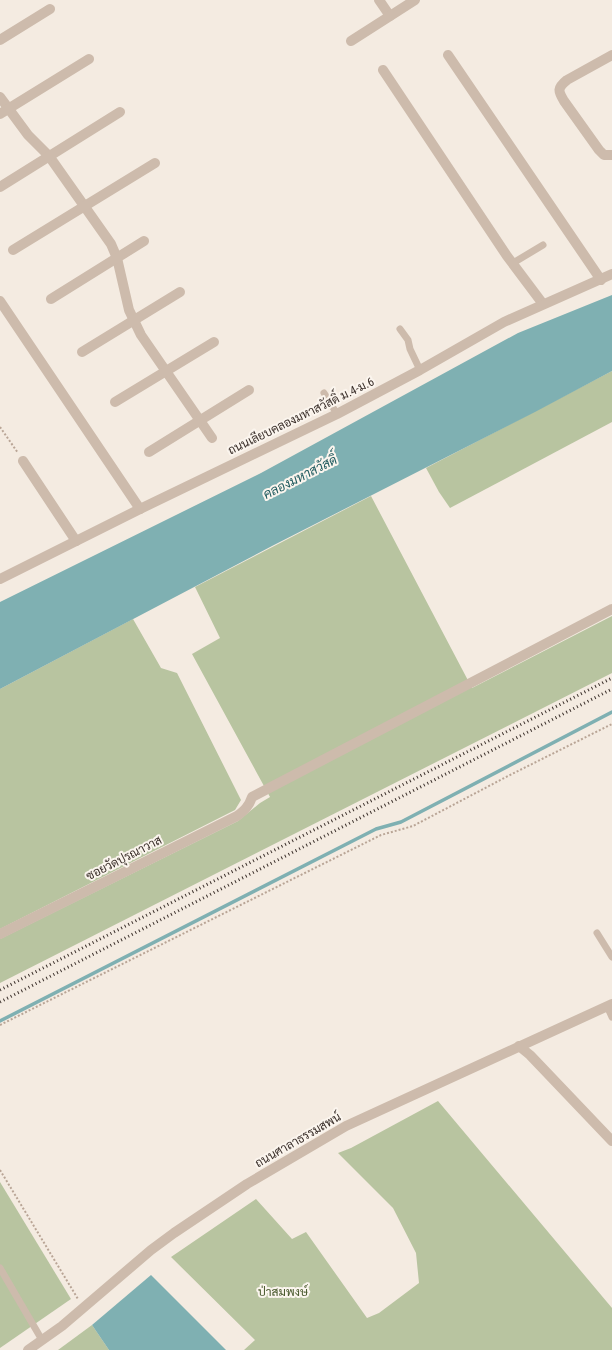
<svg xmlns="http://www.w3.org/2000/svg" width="612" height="1350" viewBox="0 0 612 1350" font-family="'Roboto Condensed',Sarabun,sans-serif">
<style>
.green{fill:#b8c4a0}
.water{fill:#7fb0b2}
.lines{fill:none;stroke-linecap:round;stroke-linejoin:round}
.stream{stroke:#7fb0b2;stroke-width:3.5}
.path{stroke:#b9a596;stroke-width:2;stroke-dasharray:2 2;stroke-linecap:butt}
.service{stroke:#cdbbac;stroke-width:7}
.minor{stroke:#cdbbac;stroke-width:10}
.tertiary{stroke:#cdbbac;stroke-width:10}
.rail{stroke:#3b302b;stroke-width:3;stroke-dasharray:1 3;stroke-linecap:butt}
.labels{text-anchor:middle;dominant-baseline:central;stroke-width:4;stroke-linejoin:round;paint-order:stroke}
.street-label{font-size:12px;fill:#3b302b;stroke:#fbf5ee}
.park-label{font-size:12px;fill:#4a5a2e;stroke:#fbf5ee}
.water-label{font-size:13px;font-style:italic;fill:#1f5a5e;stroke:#fbf5ee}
</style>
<rect width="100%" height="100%" fill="#f4ebe1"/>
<!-- green -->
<g class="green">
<polygon points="612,371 612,422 450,508 439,492 426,468"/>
<polygon points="371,496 472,688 612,616 612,673 0,983 0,939 238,821 260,803 270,797 192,654 220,638 195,587"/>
<polygon points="133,619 161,668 177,673 241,800 235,810 0,929 0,689"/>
<polygon points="438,1101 612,1308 612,1350 244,1350 255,1340 171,1257 256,1199 292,1239 306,1232 367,1318 379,1313 419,1283 416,1253 393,1208 338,1153 351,1148"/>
<polygon points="0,1182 71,1299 0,1348"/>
<polygon points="92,1325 109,1350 58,1350"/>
</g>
<!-- water -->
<g class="water">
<polygon points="612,295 612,371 535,412 272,546 0,689 0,602 261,473 518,333"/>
<polygon points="151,1275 226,1350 109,1350 92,1325"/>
</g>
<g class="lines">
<!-- stream -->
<polyline class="stream" points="0,1021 376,829 401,822 612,712"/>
<!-- path -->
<g class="path">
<polyline points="0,427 18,453"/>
<polyline points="0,1025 381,835 413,826 508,776 612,724"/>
<polyline points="0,1170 78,1299"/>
</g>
<!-- service -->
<g class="service">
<polyline points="513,263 543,245"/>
<polyline points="400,329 408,340 410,349 420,370"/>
<polyline points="324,393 337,414"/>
<polyline points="597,933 612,957"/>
<polyline points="607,1006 612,1017"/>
<polyline points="0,1268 42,1340"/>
</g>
<!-- minor -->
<g class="minor">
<polyline points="379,0 390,16"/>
<polyline points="0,40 50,9"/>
<polyline points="351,41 415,0"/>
<polyline points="448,55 601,280"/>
<path d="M612,55L567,80C557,88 558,91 564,101L599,150L604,155H612"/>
<polyline points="383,70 507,256 543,304"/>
<polyline points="0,97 28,135 49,156 111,244 117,258 129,310 141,335 212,438"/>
<polyline points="0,114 89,59"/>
<polyline points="0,187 120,112"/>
<polyline points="13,250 155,163"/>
<polyline points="51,299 144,241"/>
<polyline points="0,301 140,509"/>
<polyline points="82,352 180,292"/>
<polyline points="115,402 214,342"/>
<polyline points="149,452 249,390"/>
<polyline points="23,461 76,541"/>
<polyline points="0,579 140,509 337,414 420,370 504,322 612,274"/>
<path d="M0,934L237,816C245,810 249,806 252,797L612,609"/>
<polyline points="519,1046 530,1055 612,1141"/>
</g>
<!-- tertiary -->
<polyline class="tertiary" points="28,1350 62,1326 151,1250 174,1233 247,1184 346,1126 612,1004"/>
<!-- rail -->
<g class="rail">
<polyline points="0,990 612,678"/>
<polyline points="0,1002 612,689"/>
</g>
</g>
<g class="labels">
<!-- street labels -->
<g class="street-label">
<text transform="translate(301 416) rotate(-26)">ถนนเลียบคลองมหาสวัสดิ์ ม.4-ม.6</text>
<text transform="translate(124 858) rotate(-27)">ซอยวัดปุรณาวาส</text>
<text transform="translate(298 1140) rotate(-30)">ถนนศาลาธรรมสพน์</text>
</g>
<!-- park labels -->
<g class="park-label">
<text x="283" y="1292">ป่าสมพงษ์</text>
</g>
<!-- water labels -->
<g class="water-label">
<text transform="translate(300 477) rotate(-27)">คลองมหาสวัสดิ์</text>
</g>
</g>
</svg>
